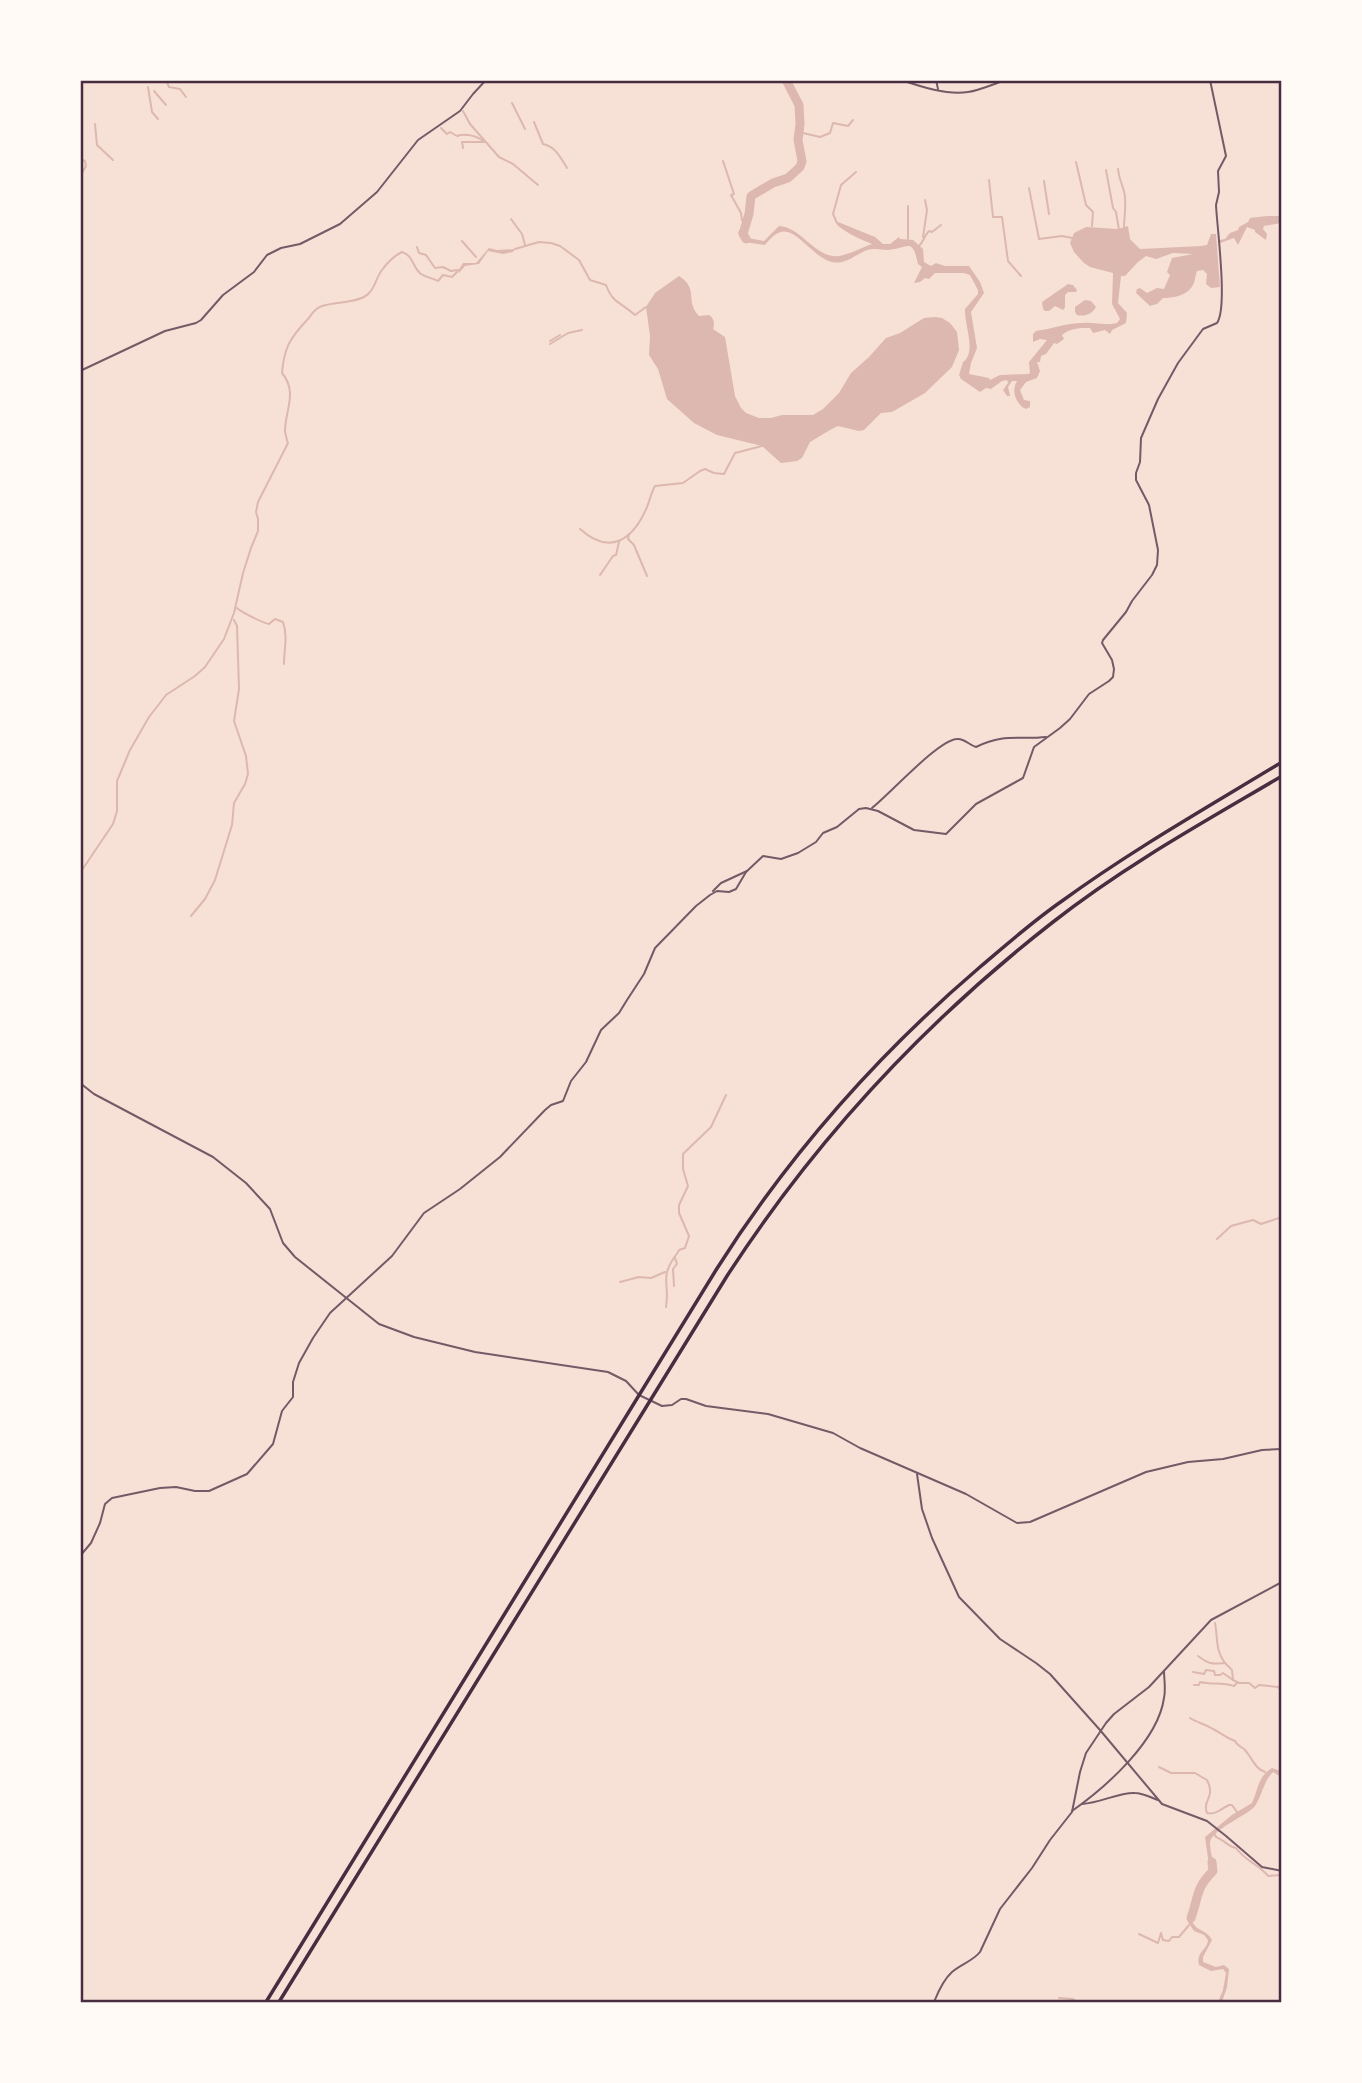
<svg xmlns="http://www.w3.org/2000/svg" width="1362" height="2083" viewBox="0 0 1362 2083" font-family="'Work Sans',sans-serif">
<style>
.water{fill:#dcb8b0}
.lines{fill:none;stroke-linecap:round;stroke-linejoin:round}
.stream{stroke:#dcb8b0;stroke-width:2}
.river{stroke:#dcb8b0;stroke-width:9}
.minor{stroke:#755966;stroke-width:2}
.trunk{stroke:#4a2c40;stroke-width:3.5}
.neatline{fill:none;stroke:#4a2c40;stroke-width:2.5}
</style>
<rect width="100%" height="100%" fill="#f7e1d7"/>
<!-- water -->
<g class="water">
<polygon points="1267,216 1281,216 1281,223 1264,226 1263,229 1267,234 1266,240 1255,232 1255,230 1247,227 1238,245 1234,238 1220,243 1220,240 1225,239 1230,233 1238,230 1239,227 1248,222 1250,218"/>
<path d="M838,222L875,237L883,244H890L899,237L900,239L913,240L923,249L924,262L931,266L936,263L945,266H969L980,282L984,293L971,312L977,348L971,363L969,374L989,378L990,380L1000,375L1028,374L1030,373L1029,362L1047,340L1040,339L1033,342V334L1036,331C1052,329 1066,323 1082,323C1096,322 1103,326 1117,323L1120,319L1112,304L1113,273L1090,267L1084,263L1074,252L1070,243L1074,233L1086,227L1118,229L1128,226L1130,239L1140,249L1201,246L1207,245L1211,234H1216L1220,287L1211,288L1206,284L1207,274L1203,270L1197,271C1195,276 1195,284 1191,288C1185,296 1172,298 1163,298L1157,304L1150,306L1136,293L1137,289L1140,288L1147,293L1157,288L1164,289L1170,275L1167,272L1172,258L1193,254L1173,253L1156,259L1146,256L1138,262L1125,276H1121L1118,303L1127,313L1126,323L1112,330L1110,334L1105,330L1093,333L1090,328C1080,328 1070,328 1062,335L1064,339L1057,344L1054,343L1046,354L1041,356L1040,362H1037L1040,371L1037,378L1026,382L1020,390L1024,400L1030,401V407L1026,409L1022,407C1014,399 1012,390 1017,381H1012L1008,387L1010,396H1007L1003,390L1008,383L1007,380L1002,381L991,389L986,388L980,392L961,379L959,375L963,362C977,352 964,325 965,309L978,294V290L970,275L964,273H935L929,279L925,278L920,282L914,283L922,267L918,264C912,236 908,249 888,250C881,250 875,248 867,250C859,253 851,260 842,262C818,268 799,227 781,232C775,233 769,240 765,245L743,242L738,232L742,228L748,238L764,241L779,226C802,227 815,259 839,256C850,254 861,248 872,244C860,239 848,234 837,225Z"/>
<polygon points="489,248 497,250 515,249 513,252 503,254 488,251 479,264 465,266 459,273 458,271 463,263 476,263"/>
<path d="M679,276C700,290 684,300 699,316L709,315C714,318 715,324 713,329L725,337L735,396L741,408L746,413L759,418H771L782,415H813L823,409L839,393L851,373L869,357L886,338L900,333L924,318L935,317L942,318L950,323L957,332L959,350L952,367L925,393L892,412L881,413L864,430L859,431L838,426L830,430L810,442L802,458L797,461L781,463L762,446L717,435L694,423L667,399L658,369L649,355L650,336L646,307L655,293Z"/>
<polygon points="1068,284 1073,285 1077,290 1076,292 1068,292 1065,295 1065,307 1063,310 1055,306 1049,311 1045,311 1043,309 1042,302"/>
<path d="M1085,300L1091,301L1096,307C1092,314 1085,317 1077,315L1075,312V307Z"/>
<path d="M1272,1768L1281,1771V1777L1273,1772C1263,1782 1263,1794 1255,1806C1249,1815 1209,1830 1210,1844C1210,1852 1214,1862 1215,1871L1213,1873L1210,1872L1205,1837L1232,1815L1252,1803C1258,1790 1258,1776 1272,1768Z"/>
<path d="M1193,1905C1195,1910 1191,1918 1193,1923C1197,1931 1207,1930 1212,1940L1203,1957V1962L1216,1967L1224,1965L1229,1969L1227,1987L1222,2002H1218L1223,1990L1226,1973L1223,1969L1211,1971L1199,1965C1196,1951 1207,1951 1208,1940L1204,1935L1194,1931L1188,1922Z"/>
</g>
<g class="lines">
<!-- stream -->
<g class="stream">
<polyline points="166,80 169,87 180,89 186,97"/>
<polyline points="148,87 152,112 158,119"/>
<polyline points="154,91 166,105"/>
<polyline points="512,103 525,129"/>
<polyline points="463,111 470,124 499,157 513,164 538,185"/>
<path d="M534,122L543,144C555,146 561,158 567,168"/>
<polyline points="95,124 97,145 113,160"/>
<path d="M441,128L447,134L450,132L457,136C466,133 478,136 484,142"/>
<polyline points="799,137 803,133 820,137 830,133 833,123 848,126 853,120"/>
<polyline points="463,148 462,142 484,142"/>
<polyline points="80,158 85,161 86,166 80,177"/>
<polyline points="723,161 734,194 731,195 741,213 742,220 747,222"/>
<polyline points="1076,162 1086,205 1093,212 1092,226"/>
<path d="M1118,169C1119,181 1125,189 1125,198C1126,208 1124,219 1124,229"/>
<polyline points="1106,170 1113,208 1116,212 1119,230"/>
<polyline points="989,180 993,217 1002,217 1008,261 1021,276"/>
<polyline points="1044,181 1049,214"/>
<polyline points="1029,188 1039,239 1062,236 1072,238"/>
<polyline points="511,219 522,234 525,245"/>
<polyline points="837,223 833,214 841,185 856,172"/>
<polyline points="923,237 927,210 925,200"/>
<polyline points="908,239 908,206"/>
<polyline points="462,241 476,257"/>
<path d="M919,246C924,241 924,236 929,231L932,232L941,225"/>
<polyline points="417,247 419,253 426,255 435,268 443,267 451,271 458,270"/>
<path d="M515,249L539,242L551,243L560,246L579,260L590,280L606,285C613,304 621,302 635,315L646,307"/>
<polyline points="550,341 560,335"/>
<polyline points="550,344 568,333 582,330"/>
<path d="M580,529C610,556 633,540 647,507C650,500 651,493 655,486L683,483L700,471L705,469L714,473L724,474L735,453L762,446"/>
<polyline points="629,534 628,539 634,545 647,576"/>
<polyline points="600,575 613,556 616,555 619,542"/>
<path d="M237,608C241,612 263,623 269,624L275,619L283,622C288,637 284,649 284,664"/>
<path d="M80,873L113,824L117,811V781L130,750L149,717L166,695L195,676L205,667L224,639L234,613L243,573L251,548L258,531V519L256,512L258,502L288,443C287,441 285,432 285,431C285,411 298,392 282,373C284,348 290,338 307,320C312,315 313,309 322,306C334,302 353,303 364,297C375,291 375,279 382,270C387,263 394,256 402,252C414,256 412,267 421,274C427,278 433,278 438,281L443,275L452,277L457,272"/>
<polyline points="191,916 205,899 215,880 232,825 234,803 245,784 248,774 246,756 234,721 239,689 237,626 234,620"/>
<polyline points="1217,1239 1231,1226 1253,1220 1261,1224 1282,1217"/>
<polyline points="620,1282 639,1277 651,1278 665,1272"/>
<polyline points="674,1286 673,1269 677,1264 675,1258"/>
<path d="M666,1307C670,1282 659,1278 676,1255C681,1248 676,1251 685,1248L689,1236L679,1213V1205L688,1186L683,1169V1154L711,1127L726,1095"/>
<path d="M1215,1623C1218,1638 1215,1650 1225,1663"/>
<path d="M1198,1656C1210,1665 1212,1664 1225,1663L1232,1670L1233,1680L1239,1683H1249L1255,1688L1259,1685L1278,1687L1282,1691"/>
<polyline points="1193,1672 1204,1674 1206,1670 1214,1671 1215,1675 1220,1675 1223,1673 1233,1680"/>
<path d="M1194,1685H1199L1200,1682C1212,1685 1222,1682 1234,1686L1237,1683"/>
<path d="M1190,1718C1198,1723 1205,1724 1213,1729C1221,1733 1226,1738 1235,1741C1237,1745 1241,1747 1244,1749C1252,1757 1254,1768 1265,1772"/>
<path d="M1159,1767L1171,1773H1195L1207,1780C1216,1799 1202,1799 1207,1813C1217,1815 1220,1809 1229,1805H1232L1237,1812"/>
<path d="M1214,1833L1216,1837C1224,1840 1229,1847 1236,1848C1245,1861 1260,1865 1268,1876L1282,1875"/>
<polyline points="1139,1934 1158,1943 1161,1933 1163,1940 1169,1941 1172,1937 1179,1937 1189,1925"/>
<polyline points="1059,1998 1073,1999 1076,2002"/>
<polyline points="1155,2002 1155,2001"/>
</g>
<!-- river -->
<g class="river">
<polyline points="746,239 743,234 749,214 751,196 773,183 788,178 800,167 802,161 798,140 800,124 799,105 786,80"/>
<path d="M1191,1918C1199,1896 1195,1889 1213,1871L1212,1862"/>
</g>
<!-- minor -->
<g class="minor">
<path d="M901,80C922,87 946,95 968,92C981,90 993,84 1006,80"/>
<polyline points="936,80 938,89"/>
<polyline points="80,371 165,331 196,323 201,320 223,295 254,272 267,255 281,248 300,244 340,224 377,192 418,140 460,111 473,94 486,80"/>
<path d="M872,808C890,794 938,740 957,739C964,738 969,745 976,747C1005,733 1018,740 1046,737"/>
<polyline points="713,891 721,883 747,871"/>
<polyline points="80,1083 94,1094 213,1157 246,1183 270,1209 283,1243 295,1257 379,1324 414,1337 475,1352 608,1372 626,1381 639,1395 662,1406 672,1405 681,1399 686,1399 706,1406 768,1414 833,1433 860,1448 966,1494 1017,1523 1030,1522 1146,1472 1188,1462 1223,1459 1262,1450 1282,1449"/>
<polyline points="917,1474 922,1509 932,1538 959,1597 1000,1639 1036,1663 1050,1674 1100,1730 1162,1804 1207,1821 1226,1836 1262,1867 1282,1871"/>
<path d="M80,1556L91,1543L100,1523L105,1504L112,1498L160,1488L176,1487L195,1491H209L247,1474L273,1444L282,1411L293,1397V1382L299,1363L313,1338L330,1313L392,1256L424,1213L460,1189L500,1157L545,1110L551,1105L563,1101L571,1081L586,1062L601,1030L619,1013L627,1000L644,974L655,948L696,906L710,895L717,891L729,892L736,889L746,872L763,856L781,859L798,853L816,842L823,833L837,827L859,809L866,808L878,811L914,830L946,834L976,804L1023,778L1034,747L1060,728L1070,719L1089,694L1109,681L1113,677L1114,669L1112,660L1102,643L1103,640L1126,612L1132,601L1152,575L1157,565L1158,550L1149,505L1136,480V473L1140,462L1141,438L1158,399L1178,363L1203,329L1217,323C1228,308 1217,227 1216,205L1219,192L1218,171L1226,156L1210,80"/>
<path d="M1082,1804C1101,1803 1119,1792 1135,1793C1142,1793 1150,1797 1158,1800"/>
<path d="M1072,1811C1106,1787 1158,1741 1164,1698C1166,1689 1164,1679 1164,1671"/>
<path d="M934,2002C938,1992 943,1980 952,1972C961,1964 973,1961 980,1952L1000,1909L1032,1868L1050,1840L1072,1812L1080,1772L1086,1753L1106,1723L1114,1714L1149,1687L1211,1620L1282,1582"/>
</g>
<!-- trunk -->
<g class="trunk">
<path d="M266,2002L716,1270C788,1156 877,1055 980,967C1006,945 1033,921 1062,901C1132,850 1208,807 1282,762"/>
<path d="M279,2002L727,1276C815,1140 926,1021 1053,922C1124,866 1204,822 1282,776"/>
</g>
</g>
<!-- border -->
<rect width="1362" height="2083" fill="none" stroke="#fffaf5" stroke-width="164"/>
<rect x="82" y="82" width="1198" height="1919" class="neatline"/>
</svg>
